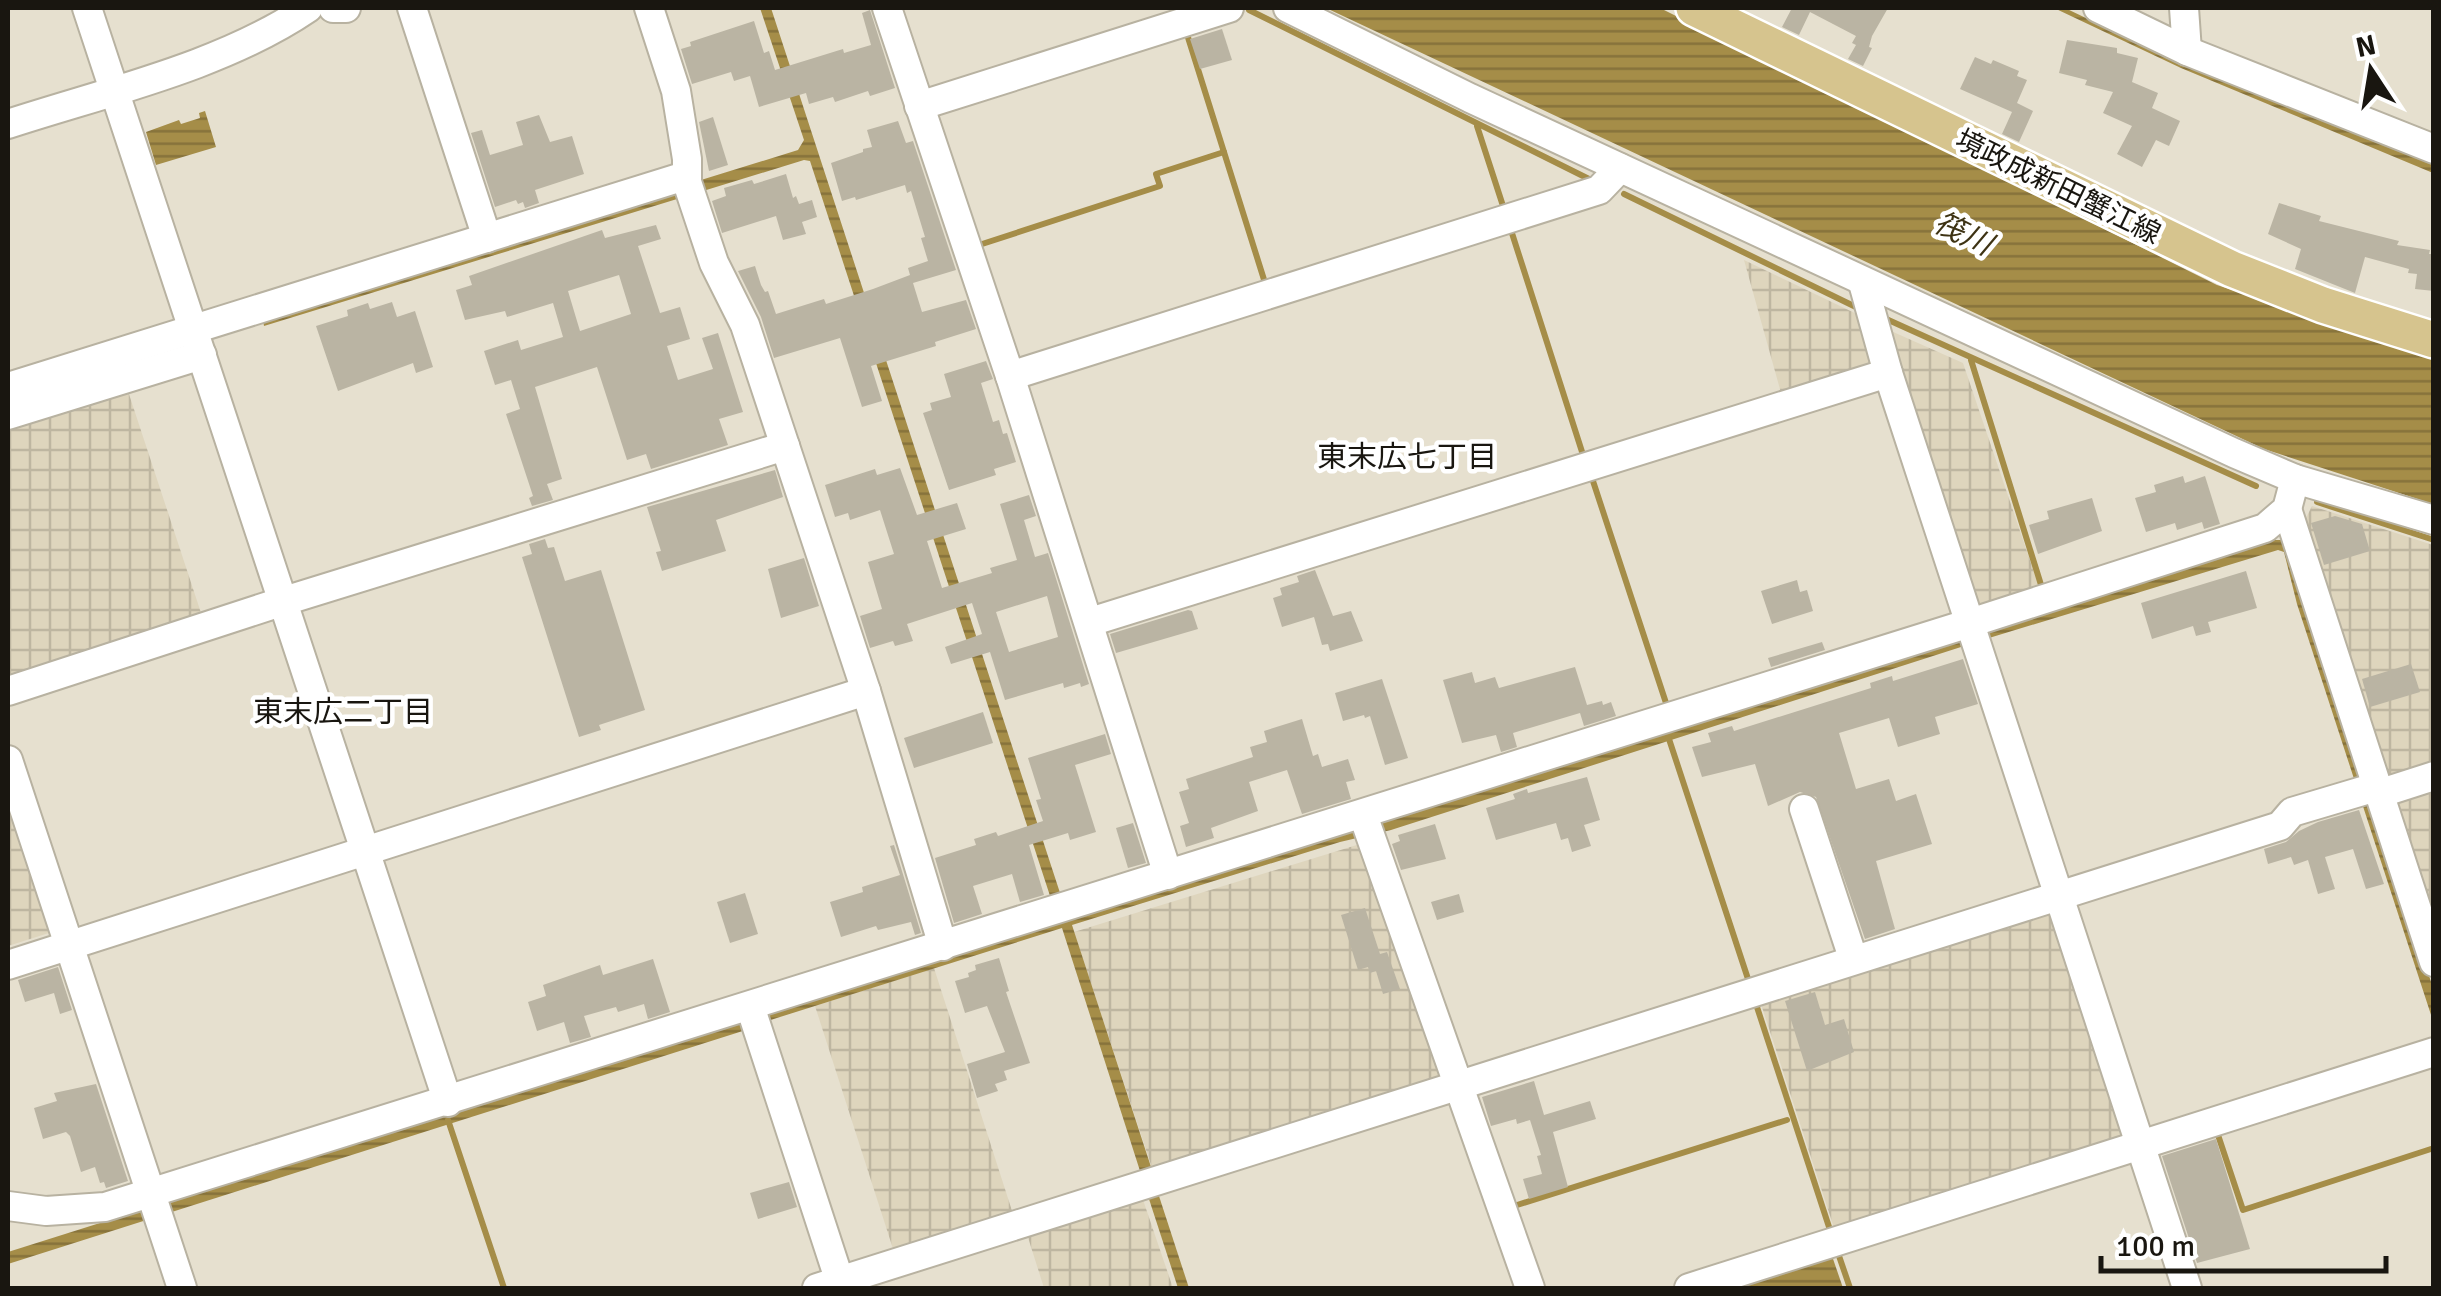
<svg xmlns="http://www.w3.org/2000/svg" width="2441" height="1296" viewBox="0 0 2441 1296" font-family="Signika,'Noto Sans JP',sans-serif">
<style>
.industrial{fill:url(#industrial-grid)}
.water{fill:url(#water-rules)}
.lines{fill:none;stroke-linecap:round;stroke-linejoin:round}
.stream{stroke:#a58d48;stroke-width:6}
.building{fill:#bab4a3;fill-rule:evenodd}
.minor-casing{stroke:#b8b2a1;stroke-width:32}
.major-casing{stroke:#fff;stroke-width:40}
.minor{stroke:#fff;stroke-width:28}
.major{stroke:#d6c48e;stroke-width:35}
.labels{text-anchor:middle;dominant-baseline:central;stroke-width:9;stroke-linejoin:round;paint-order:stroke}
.street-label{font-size:28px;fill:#191610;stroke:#fff}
.water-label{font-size:30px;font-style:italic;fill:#3e3314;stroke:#fff}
.neighbourhood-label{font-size:30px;fill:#191610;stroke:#fff}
</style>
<defs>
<pattern id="industrial-grid" width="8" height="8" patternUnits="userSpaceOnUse" patternTransform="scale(2.5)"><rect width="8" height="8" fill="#ded5bd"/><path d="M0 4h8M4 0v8" fill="none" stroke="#beb6a1"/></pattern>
<pattern id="water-rules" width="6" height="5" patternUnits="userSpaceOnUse" patternTransform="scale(2.5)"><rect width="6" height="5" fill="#a58d48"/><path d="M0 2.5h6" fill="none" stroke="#86723b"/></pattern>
</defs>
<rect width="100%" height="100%" fill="#e6e0cf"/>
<!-- industrial -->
<g class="industrial">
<polygon points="1744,260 1863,317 1878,365 1783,400"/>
<polygon points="1882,327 1963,363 2040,590 1974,611"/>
<polygon points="126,385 204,622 8,685 8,423"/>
<polygon points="2312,506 2433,545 2433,771 2385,781 2306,518"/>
<polygon points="2433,782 2433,912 2429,914 2392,800"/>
<polygon points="8,796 52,932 8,946"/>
<polygon points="1360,844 1443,1080 1154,1174 1074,932"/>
<polygon points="2050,905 2133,1137 1836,1234 1759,998"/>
<polygon points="934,968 1014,1217 895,1255 815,1006"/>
<polygon points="1140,1191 1173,1288 1044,1288 1025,1228"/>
</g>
<!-- water -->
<g class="water">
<polygon points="760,8 771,8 1062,899 1052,902 810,161 804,160 264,326 262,316 798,150 804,140"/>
<polygon points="1326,8 1660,8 2217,285 2433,356 2433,504 2264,449"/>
<polygon points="2054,8 2065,8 2184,65 2433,164 2433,173 2181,68"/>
<polygon points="205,111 216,147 156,165 146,132 179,120 181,124 200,118 199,113"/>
<polygon points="2264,540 2287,540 2434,991 2433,1021 2297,604 2284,552 2278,550 1989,638 1391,830 1340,842 1072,925 1152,1170 1141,1174 1062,928 761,1023 758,1015 1338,835"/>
<polygon points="746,1019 749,1029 8,1264 8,1252"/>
<polygon points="1158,1193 1189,1288 1178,1288 1148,1196"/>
<polygon points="1832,1256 1843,1288 1730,1288"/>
</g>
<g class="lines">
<!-- stream -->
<g class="stream">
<polyline points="1249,10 1593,181"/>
<polyline points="1186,31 1266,286"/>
<polyline points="1477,126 1504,209"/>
<polyline points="1624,194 1860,309"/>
<polyline points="1510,227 1584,458"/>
<polyline points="979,245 1160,186 1156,174 1224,152"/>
<polyline points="1884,318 2256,486"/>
<polyline points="1971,360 2042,588"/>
<polyline points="1591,475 1668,709"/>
<polyline points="2317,502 2434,540"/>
<polyline points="1668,736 1750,985"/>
<polyline points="1755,1001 1831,1233"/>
<polyline points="448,1120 504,1288"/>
<polyline points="2217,1132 2243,1210 2434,1148"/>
<polyline points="1514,1206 1787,1120"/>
<polyline points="1838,1253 1850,1288"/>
</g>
</g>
<!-- building -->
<g class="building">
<polygon points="1792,8 1888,8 1872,36 1869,47 1872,48 1863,66 1848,59 1856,45 1852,43 1856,36 1810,12 1799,35 1782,27"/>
<polygon points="870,10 895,88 870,96 868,91 835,102 833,97 809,104 806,93 759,107 750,76 734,81 731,72 692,84 681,49 691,46 690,42 754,21 764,53 769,51 775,70 843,49 844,53 871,45 862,13"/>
<polygon points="1222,29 1232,60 1200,69 1190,39"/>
<polygon points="2067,40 2117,48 2117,53 2138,58 2132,82 2158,93 2152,108 2180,121 2169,146 2156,140 2142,167 2117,154 2132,126 2103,113 2113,92 2085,85 2087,80 2059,73"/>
<polygon points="1975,57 1991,64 1993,60 2019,71 2017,76 2027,80 2017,103 2033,111 2019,142 2002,134 2012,112 1960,89"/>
<polygon points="539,115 550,142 572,136 584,174 535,190 539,203 525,208 523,202 518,204 516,200 495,207 471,133 482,130 490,155 523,145 516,122"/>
<polygon points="713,117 728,165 709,171 699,122"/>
<polygon points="898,121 906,143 913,141 956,270 913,283 922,312 966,300 976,329 935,342 936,346 871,366 882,401 862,407 840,338 774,358 761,317 738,271 755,266 761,285 765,292 768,291 776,314 824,299 826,304 873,289 910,275 908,268 928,261 921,238 925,237 911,191 907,193 905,185 856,200 855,197 842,201 831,163 863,152 863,149 872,147 867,130"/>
<polygon points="786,174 793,198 796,196 799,204 812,200 817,217 802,222 806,234 783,240 776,216 722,233 712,201 726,196 724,188 752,180 754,184"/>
<polygon points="2279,203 2321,216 2319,221 2399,241 2397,245 2430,250 2429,254 2434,254 2434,291 2415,289 2417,274 2408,273 2409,269 2365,257 2355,293 2295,269 2301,249 2268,234"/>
<path d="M656,225L661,239L638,246L660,313L680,307L690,339L667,346L678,380L713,369L702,338L718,333L743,412L719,419L728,445L651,469L646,454L627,460L597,367L535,387L562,479L547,484L553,500L532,506L529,498L533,496L506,414L520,409L511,380L495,385L484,351L518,340L521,350L563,337L553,303L507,317L505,311L465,320L456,290L472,285L469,276L602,230L605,238ZM619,275L631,314L580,331L568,291Z"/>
<polygon points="392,302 397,317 415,311 433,367 416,373 413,363 338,391 316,326 348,316 347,310 368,303 370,309"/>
<polygon points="986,361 993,379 981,383 993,422 999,420 1003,434 1007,433 1016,462 994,469 996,475 949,490 923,413 932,410 930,403 951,397 944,374"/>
<path d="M900,468L917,515L957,503L966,529L927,541L942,588L992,573L990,568L1017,560L1000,504L1029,495L1036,516L1024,520L1035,557L1048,553L1089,684L1081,687L1080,683L1064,688L1063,683L1005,700L990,652L951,664L945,647L982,634L972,603L907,624L913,641L895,646L893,641L870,648L860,616L882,609L868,562L894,554L880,510L850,520L848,513L835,517L825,485L875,469L877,475ZM1047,596L1058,637L1009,652L996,612Z"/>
<polygon points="775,470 783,497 716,520 726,551 662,571 656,552 661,551 647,507"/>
<polygon points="2183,476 2185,483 2205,476 2220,524 2204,529 2202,522 2177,530 2175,523 2146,532 2135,498 2156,492 2154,485"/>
<polygon points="2092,498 2102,531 2038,554 2029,525 2049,519 2047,511"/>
<polygon points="2335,516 2362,524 2370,551 2324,565 2311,523"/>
<polygon points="545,539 548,548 554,547 565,581 601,570 645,710 599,725 601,730 579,737 522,557 532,554 529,544"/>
<polygon points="804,558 819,606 781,618 768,569"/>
<polygon points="1315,570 1333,616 1351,611 1363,641 1330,651 1328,644 1322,645 1314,617 1282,627 1273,598 1282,595 1280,588 1299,582 1297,576"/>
<polygon points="2246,571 2257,608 2208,622 2211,632 2196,636 2193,626 2152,639 2141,603"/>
<polygon points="1797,580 1800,592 1807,590 1813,611 1772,624 1761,591"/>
<polygon points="1188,610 1192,611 1198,629 1116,653 1110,634"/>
<polygon points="1822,642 1825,650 1771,667 1768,658"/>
<polygon points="1963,659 1978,704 1935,717 1940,734 1898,747 1889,718 1839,733 1856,789 1889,779 1896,801 1916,794 1932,844 1876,861 1895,929 1865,939 1816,797 1800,792 1768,806 1755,764 1702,777 1692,747 1711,742 1708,733 1732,726 1734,731 1871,688 1870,683 1892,676 1893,681"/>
<polygon points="2411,664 2420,692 2370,707 2362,679"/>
<polygon points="1575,667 1587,705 1602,701 1603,705 1611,702 1616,716 1584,726 1580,713 1513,733 1517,747 1501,752 1496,735 1462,743 1443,680 1472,672 1475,683 1495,677 1499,688"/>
<polygon points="1382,679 1408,758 1385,765 1370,716 1365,718 1364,715 1343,721 1335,693"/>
<polygon points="983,712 993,743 914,768 904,738"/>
<polygon points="1302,719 1313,756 1318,754 1322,767 1348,759 1355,780 1346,782 1351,799 1302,814 1287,770 1249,782 1258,811 1211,828 1214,838 1186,847 1180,826 1189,823 1179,792 1189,789 1186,779 1253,757 1250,747 1267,742 1264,731"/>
<polygon points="1105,734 1111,754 1075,765 1096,832 1070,840 1068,833 1029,845 1044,895 1020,902 1012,874 973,886 982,914 954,923 935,858 976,845 974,839 996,832 998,836 1043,821 1036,800 1041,799 1028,758"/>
<polygon points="1587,777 1600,820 1584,825 1591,846 1572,852 1568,838 1561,840 1556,823 1496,840 1486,808 1515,799 1513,794 1527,789 1528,793"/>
<polygon points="2359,810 2384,884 2366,889 2353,849 2325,857 2335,889 2318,894 2308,860 2294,865 2291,857 2268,864 2264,849 2286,842 2299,831 2318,822"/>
<polygon points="1133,823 1146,863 1128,868 1116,828"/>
<polygon points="1435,824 1446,859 1401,870 1392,844 1400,841 1398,835"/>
<polygon points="894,845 921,933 915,935 911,922 878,930 876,926 841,937 830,902 863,892 862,887 900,875 890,846"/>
<polygon points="745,893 758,934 730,943 717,902"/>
<polygon points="1459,894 1464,912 1437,920 1431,902"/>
<polygon points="1365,908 1380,954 1387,952 1400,989 1383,994 1376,971 1370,973 1368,967 1358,970 1341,915"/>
<polygon points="999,958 1009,991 1006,992 1030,1063 1004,1071 1007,1080 995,1084 998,1091 977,1098 967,1064 1005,1052 987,1006 965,1013 955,981 969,977 968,973 976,970 975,965"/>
<polygon points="653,959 670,1012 648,1019 644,1004 618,1012 616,1007 584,1016 591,1037 570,1043 564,1022 537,1031 528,1002 546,996 543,985 600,965 603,975"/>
<polygon points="58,967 72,1010 60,1014 54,993 25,1002 18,980"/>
<polygon points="1815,992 1825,1025 1844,1019 1854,1052 1807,1071 1785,1001"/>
<polygon points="1534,1081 1544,1115 1590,1101 1596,1119 1553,1132 1568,1187 1529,1199 1523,1179 1542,1174 1537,1156 1541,1155 1530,1120 1517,1124 1516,1119 1491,1126 1482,1097"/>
<polygon points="96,1084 128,1181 106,1188 104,1182 100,1183 95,1167 81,1172 70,1136 66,1132 43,1139 34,1108 57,1101 54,1093"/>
<polygon points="2216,1139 2250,1249 2197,1263 2162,1156"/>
<polygon points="789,1182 797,1207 758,1219 750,1193"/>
</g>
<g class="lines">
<defs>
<g id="minor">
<polyline points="87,8 448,1102"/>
<polyline points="333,8 346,8"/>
<polyline points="412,8 487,238"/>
<polyline points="649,8 676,91 687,159 687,182 714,263 745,325 866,691 943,946"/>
<polyline points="887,8 1010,376 1168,875"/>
<polyline points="1288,8 1470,98 2234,453 2295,479 2434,520"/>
<polyline points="2098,8 2187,51 2434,149"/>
<polyline points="2184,8 2187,51"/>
<polyline points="919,106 1229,8"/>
<path d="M8,124C106,92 223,66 308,8"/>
<polyline points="1863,283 1888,373 2187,1288"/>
<polyline points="1010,376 1599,190 1620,168"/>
<polyline points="8,387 685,176"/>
<polyline points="8,415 202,355"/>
<polyline points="2287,509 2434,962"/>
<polyline points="1090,622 1888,373"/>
<polyline points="8,691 284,601 785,446"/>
<polyline points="8,760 182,1288"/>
<polyline points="2378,794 2434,776"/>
<polyline points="1804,809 1853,958"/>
<polyline points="1363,815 1530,1288"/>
<polyline points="8,965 866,691"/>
<polyline points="750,1006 842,1288"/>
<polyline points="8,1206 46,1211 105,1207 1970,623 2265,528 2287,509 2295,479"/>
<polyline points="817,1288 2280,826 2292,812 2376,787"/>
<polyline points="1689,1288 2434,1052"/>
</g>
<polyline id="major" points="1694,8 2232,269 2323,305 2434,340"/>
</defs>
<!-- minor casing -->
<use href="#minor" class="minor-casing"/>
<!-- major casing -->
<use href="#major" class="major-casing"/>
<!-- minor -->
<use href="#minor" class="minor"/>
<!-- major -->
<use href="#major" class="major"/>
</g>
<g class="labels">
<!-- street labels -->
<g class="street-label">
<text transform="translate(2058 187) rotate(26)">境政成新田蟹江線</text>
</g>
<!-- water labels -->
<g class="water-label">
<text transform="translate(1963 234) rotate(26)">筏川</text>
</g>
<!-- neighbourhood labels -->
<g class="neighbourhood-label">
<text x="1407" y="457">東末広七丁目</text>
<text x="343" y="712">東末広二丁目</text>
</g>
</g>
<!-- border -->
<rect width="2441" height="1296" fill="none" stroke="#191610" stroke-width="20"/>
<!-- north arrow -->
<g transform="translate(2371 70) rotate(348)" stroke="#ffffff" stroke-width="8" paint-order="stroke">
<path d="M0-8L18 38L0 25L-18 38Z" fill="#191610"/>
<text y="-15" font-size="28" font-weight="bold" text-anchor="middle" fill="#191610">N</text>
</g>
<!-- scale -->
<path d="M2101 1256v15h285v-15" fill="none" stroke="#191610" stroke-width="5"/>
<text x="2116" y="1256" font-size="30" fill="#191610" stroke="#ffffff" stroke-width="8" paint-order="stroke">100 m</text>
</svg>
